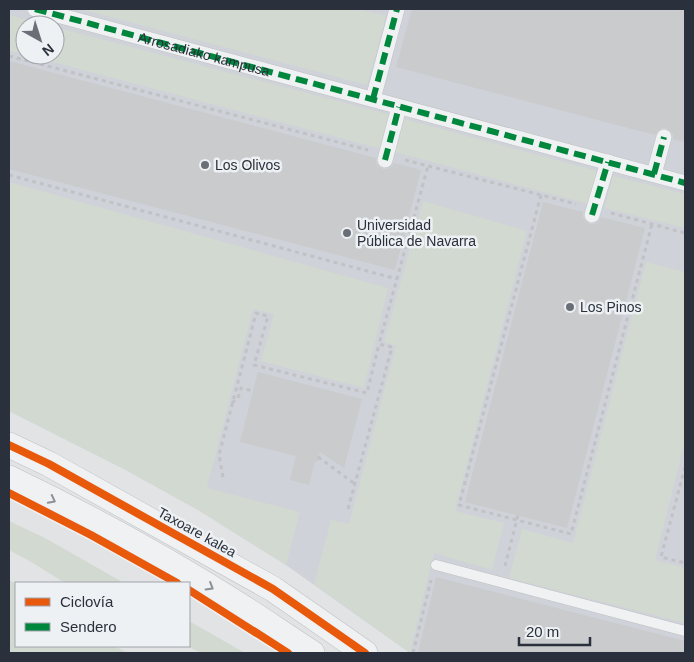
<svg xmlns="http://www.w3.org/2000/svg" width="694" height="662" viewBox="0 0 694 662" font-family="Helvetica,sans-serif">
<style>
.built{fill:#cfd2d8;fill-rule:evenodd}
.green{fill:#d2d9d1}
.building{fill:#c9cbcd}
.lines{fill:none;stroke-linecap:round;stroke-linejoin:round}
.service-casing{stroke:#bfc1c3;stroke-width:11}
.pedestrian-casing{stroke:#bfc1c3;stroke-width:16}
.tertiary-casing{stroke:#bfc1c3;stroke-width:26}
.path{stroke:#c1c2c5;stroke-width:3;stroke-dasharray:4 4;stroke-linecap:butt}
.service{stroke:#eff1f2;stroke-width:10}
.pedestrian{stroke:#eff1f2;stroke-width:15}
.tertiary{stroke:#eff1f2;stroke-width:25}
.quiet{stroke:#00873e;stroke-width:6;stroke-dasharray:12 6;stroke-linecap:butt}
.cycleway-casing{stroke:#eef1f4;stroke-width:11}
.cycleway{stroke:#e8590c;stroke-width:8}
.oneway{stroke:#8c9197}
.poi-dot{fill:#6a6f77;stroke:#eef1f4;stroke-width:2}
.labels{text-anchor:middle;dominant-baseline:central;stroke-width:5;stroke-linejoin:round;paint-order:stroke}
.street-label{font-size:14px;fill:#2a313c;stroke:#eef1f4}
.poi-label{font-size:14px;fill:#2a313c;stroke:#eef1f4;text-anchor:start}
</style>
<rect width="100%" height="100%" fill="#e1e3e5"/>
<!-- built -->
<path class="built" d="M9,9H685V653H410L286,565L200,511L124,469L9,411ZM25,25H55V55H25Z"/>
<!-- green -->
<g class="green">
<polygon points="80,9 358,9 386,16 367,85"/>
<polygon points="9,15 46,25 25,25 25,55 9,51"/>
<polygon points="55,27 391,115 382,149 26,55 55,55"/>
<polygon points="404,119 597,171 588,204 395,152"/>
<polygon points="613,176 685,194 685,228 605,208"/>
<polygon points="9,182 388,288 364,388 261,361 274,314 253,309 207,488 300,512 286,565 200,511 124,469 9,411"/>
<polygon points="423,201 527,231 455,511 504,523 492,570 434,553 410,653 314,584 331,520 349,524 396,346 384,342"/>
<polygon points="646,262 685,272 685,441 655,560 685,568 685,623 509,578 522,529 573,543"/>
<polygon points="9,521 45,538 124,583 65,583 33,563 9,550"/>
<polygon points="9,580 16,584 16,646 115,646 127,653 9,653"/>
<polygon points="189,621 245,653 202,653 186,646 189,646"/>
</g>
<!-- building -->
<g class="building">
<polygon points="412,9 685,9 685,142 673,139 673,135 671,131 666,128 662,128 658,130 655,135 396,67"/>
<polygon points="9,61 376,158 376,163 378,166 383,169 388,169 392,166 394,163 421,170 395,270 9,169"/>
<polygon points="543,202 583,212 583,217 585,221 590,224 594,224 598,222 601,217 645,228 567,528 465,502"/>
<polygon points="258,372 362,399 344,468 320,452 317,462 315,461 309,485 290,480 296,456 240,442"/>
<polygon points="436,577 685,641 685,653 418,653"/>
</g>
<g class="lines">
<defs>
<polyline id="service" points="436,565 685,631"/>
<g id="pedestrian">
<polyline points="35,9 685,183"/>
<polyline points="373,99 397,9"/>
<polyline points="385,160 399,107"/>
<polyline points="654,174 664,137"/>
<polyline points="592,215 608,162"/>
</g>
<g id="tertiary">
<polyline points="9,445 49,464 273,589 365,653"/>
<path d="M9,478C88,516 165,558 239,605C263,620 287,637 312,653"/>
</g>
</defs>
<!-- service casing -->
<use href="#service" class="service-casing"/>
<!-- pedestrian casing -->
<use href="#pedestrian" class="pedestrian-casing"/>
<!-- tertiary casing -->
<use href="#tertiary" class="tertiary-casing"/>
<!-- path -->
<g class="path">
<polyline points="9,56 368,150"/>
<polyline points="405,160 576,204"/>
<polyline points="9,175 397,279"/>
<polyline points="541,195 459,505 571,534 652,224"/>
<polyline points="611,213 685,233"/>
<polyline points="232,403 238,398 241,388 253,391"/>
<polyline points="318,457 355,484"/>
<polyline points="685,467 661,557 685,563"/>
<polyline points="223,477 219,455 256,313 268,316 254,365 367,393 379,344"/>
<polyline points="348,509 392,347 379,344 428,166"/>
<polyline points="505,566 518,515"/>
<polyline points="413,653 431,580"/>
</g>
<!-- service -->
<use href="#service" class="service"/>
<!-- pedestrian -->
<use href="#pedestrian" class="pedestrian"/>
<!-- tertiary -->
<use href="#tertiary" class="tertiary"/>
<!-- quiet -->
<g class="quiet">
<path id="s1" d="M35,9L685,183"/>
<polyline points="373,99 397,9"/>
<polyline points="385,160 399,107"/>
<polyline points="654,174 664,137"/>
<polyline points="592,215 608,162"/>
</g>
<defs>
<g id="cycleway">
<polyline points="9,445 49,464 273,589 365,653"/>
<polyline points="9,493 91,535 177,583"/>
<polyline points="189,590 288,653"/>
</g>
</defs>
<!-- cycleway casing -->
<use href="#cycleway" class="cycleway-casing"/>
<!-- cycleway -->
<use href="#cycleway" class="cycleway"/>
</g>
<!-- one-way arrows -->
<defs><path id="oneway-chevron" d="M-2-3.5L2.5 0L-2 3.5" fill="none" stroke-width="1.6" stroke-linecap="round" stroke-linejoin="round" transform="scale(1.25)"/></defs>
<g class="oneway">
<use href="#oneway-chevron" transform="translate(52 500) rotate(27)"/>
<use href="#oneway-chevron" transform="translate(210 587) rotate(31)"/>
</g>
<!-- markers -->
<g class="poi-dot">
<circle cx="205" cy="165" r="5"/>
<circle cx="347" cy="233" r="5"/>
<circle cx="570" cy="307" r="5"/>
</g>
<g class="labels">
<!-- street labels -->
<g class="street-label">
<text stroke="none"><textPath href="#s1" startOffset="175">Arrosadiako kampusa</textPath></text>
<text transform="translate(197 532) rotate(29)">Taxoare kalea</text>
</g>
<!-- poi labels -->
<g class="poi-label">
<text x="215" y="165">Los Olivos</text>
<text x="357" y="225">Universidad<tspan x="357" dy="16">Pública de Navarra</tspan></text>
<text x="580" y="307">Los Pinos</text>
</g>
</g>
<!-- border -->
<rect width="694" height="662" fill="none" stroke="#2a313c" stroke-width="20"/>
<!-- legend -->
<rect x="15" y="582" width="175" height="65" fill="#eef1f4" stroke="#a0a4aa"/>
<rect x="25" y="598" width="25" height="8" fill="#e8590c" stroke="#a0a4aa"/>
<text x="60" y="607" font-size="15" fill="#2a313c">Ciclovía</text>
<rect x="25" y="623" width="25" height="8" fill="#00873e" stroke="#a0a4aa"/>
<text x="60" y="632" font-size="15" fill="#2a313c">Sendero</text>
<!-- north arrow -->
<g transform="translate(40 40) rotate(141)"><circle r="24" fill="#eef1f4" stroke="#a0a4aa"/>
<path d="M0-4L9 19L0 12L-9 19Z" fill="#6a6f77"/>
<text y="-8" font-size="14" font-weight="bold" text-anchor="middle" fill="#2a313c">N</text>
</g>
<!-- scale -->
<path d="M519 637v8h71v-8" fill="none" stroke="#2a313c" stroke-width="2.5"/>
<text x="526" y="637" font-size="15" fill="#2a313c" stroke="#eef1f4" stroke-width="4" paint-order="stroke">20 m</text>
</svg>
